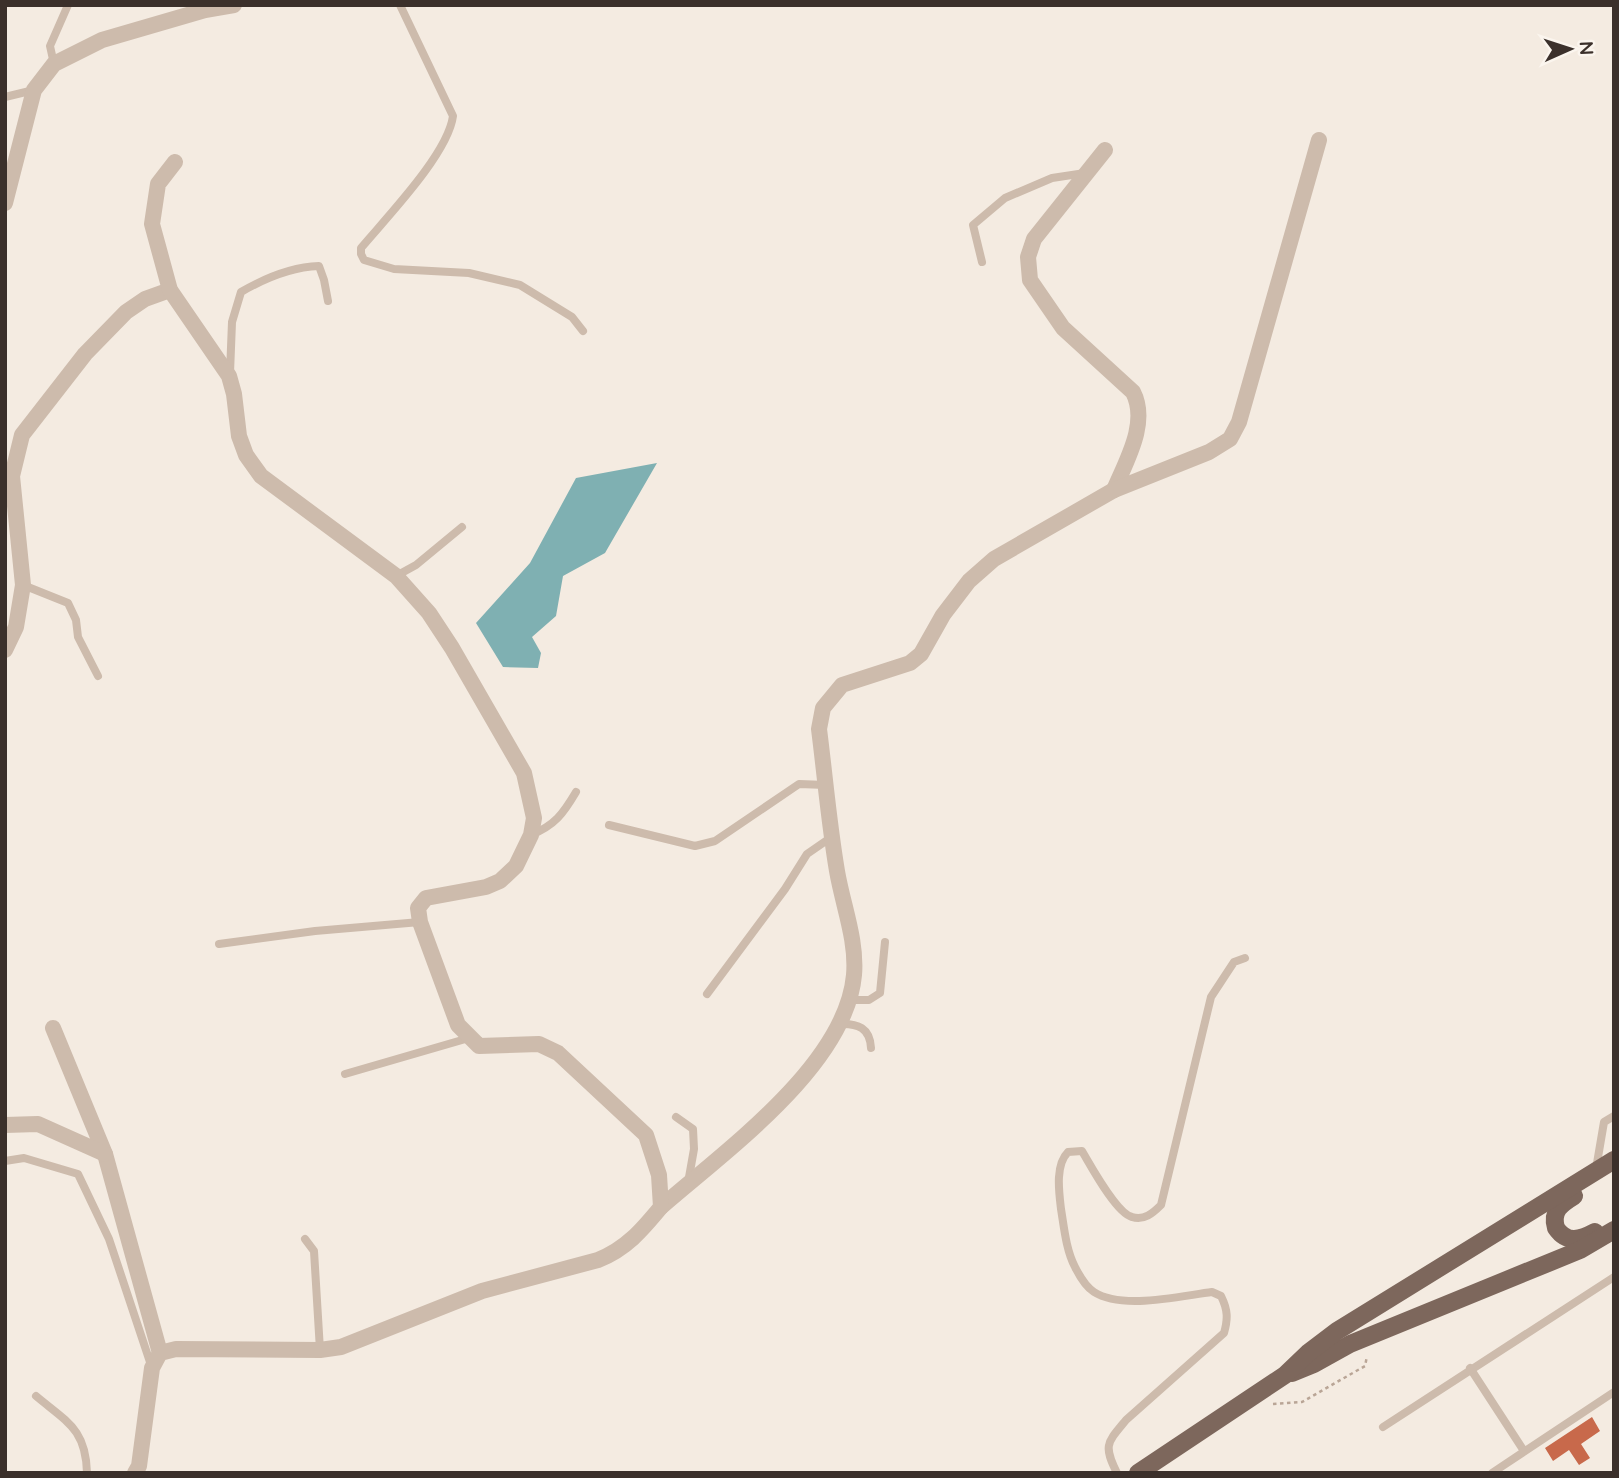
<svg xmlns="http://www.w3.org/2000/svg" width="1619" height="1478" viewBox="0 0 1619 1478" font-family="Quicksand,sans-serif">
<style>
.water{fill:#7fb0b2}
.building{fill:#c8694b}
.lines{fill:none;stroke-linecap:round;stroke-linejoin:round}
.path{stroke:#b9a596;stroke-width:2.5;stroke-dasharray:3.5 3.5;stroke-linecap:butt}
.lane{stroke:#cdbbac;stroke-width:8}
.street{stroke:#cdbbac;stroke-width:16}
.primary{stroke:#7d675c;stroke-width:18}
</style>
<rect width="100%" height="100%" fill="#f4ebe1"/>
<!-- water -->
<polygon class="water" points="657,463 605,553 563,576 556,616 532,637 541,653 538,668 503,667 476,623 530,563 576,478"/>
<!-- building -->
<polygon class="building" points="1592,1417 1600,1431 1581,1444 1590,1458 1579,1465 1569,1450 1553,1461 1545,1448"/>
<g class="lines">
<!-- path -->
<polyline class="path" points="1273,1404 1302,1402 1365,1366 1367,1356"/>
<!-- lane -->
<g class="lane">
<path d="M400,5L453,116C448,154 387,217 361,248V254L364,260L394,269L469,273L520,285L572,317L583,331"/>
<polyline points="54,64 50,46 68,5"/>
<polyline points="5,97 34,90"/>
<polyline points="982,262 973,225 1005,198 1052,178 1085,173"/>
<path d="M230,373L232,322L241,292C265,278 290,267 319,266L324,280L328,301"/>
<polyline points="396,576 416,565 462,527"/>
<polyline points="23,585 68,603 76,620 78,637 98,676"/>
<polyline points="609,825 695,846 715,841 799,784 826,785"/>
<path d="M531,835C555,825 563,814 576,792"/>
<polyline points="219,944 315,931 420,922"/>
<polyline points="707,994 785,889 807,854 833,836"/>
<polyline points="849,1000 869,1000 880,993 885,942"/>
<path d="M839,1024C858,1023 870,1028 871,1048"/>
<polyline points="345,1074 469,1038"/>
<polyline points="676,1117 693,1129 694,1149 688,1183"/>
<polyline points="5,1161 24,1158 78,1174 109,1239 152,1368"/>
<polyline points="1596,1169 1604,1122 1614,1116"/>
<polyline points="305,1239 314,1251 320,1350"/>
<polyline points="1470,1368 1524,1451"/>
<path d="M36,1396C67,1422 86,1429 87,1473"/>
<polyline points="1383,1427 1614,1277"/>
<path d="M1117,1473C1103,1445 1107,1443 1126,1420L1224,1333C1228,1319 1228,1310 1221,1296L1212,1292C1180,1296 1122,1310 1094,1292C1086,1287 1079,1275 1075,1267C1066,1250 1064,1227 1061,1209C1059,1192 1055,1165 1068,1152L1082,1151C1091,1166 1116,1213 1132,1217C1144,1221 1153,1213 1161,1205L1211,997L1234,962L1245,958"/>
<polyline points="1492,1473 1614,1392"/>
</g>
<!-- street -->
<g class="street">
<path d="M1105,150L1034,239L1028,257L1030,280L1063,328L1133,392C1149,423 1126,461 1114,490"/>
<polyline points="5,203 34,90 54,64 102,40 205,10 234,5"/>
<polyline points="5,650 16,627 23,585 12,476 22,435 85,354 126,312 145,299 170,290"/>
<polyline points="53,1028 105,1154 160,1353"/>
<polyline points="5,1125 38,1124 105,1154"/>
<path d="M661,1207C725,1151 846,1065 854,975C857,940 843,906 837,871C829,824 825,776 819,729L823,708L842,685L910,663L921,654L943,615L969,581L994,559L1114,490L1209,452L1230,439L1239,422L1319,140"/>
<path d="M135,1473L139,1466L152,1368L160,1353L176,1349L320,1350L341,1347L482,1291L598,1260C626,1249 642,1230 661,1207L659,1175L646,1135L558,1053L539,1044L479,1046L458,1025L420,922L418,908L426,898L486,887L500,881L516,866L531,835L534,818L524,773L452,648L429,613L396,576L261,476L246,455L239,436L234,394L229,376L170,290L152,224L158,184L175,162"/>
</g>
<!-- primary -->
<g class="primary">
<path d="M1574,1196C1561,1204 1551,1211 1556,1228C1567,1244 1580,1240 1595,1232"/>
<polyline points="1292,1373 1314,1364 1350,1344 1580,1250 1614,1230"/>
<polyline points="1138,1473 1285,1375 1308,1353 1337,1331 1614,1160"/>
</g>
</g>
<!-- border -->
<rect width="1619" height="1478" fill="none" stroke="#3b302b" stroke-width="14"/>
<!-- north arrow -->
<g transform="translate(1570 49) rotate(87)" stroke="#fbf5ee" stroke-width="5" paint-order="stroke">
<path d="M0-5L12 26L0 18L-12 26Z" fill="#3b302b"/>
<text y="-10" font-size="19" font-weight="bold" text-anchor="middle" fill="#3b302b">N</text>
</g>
</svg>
